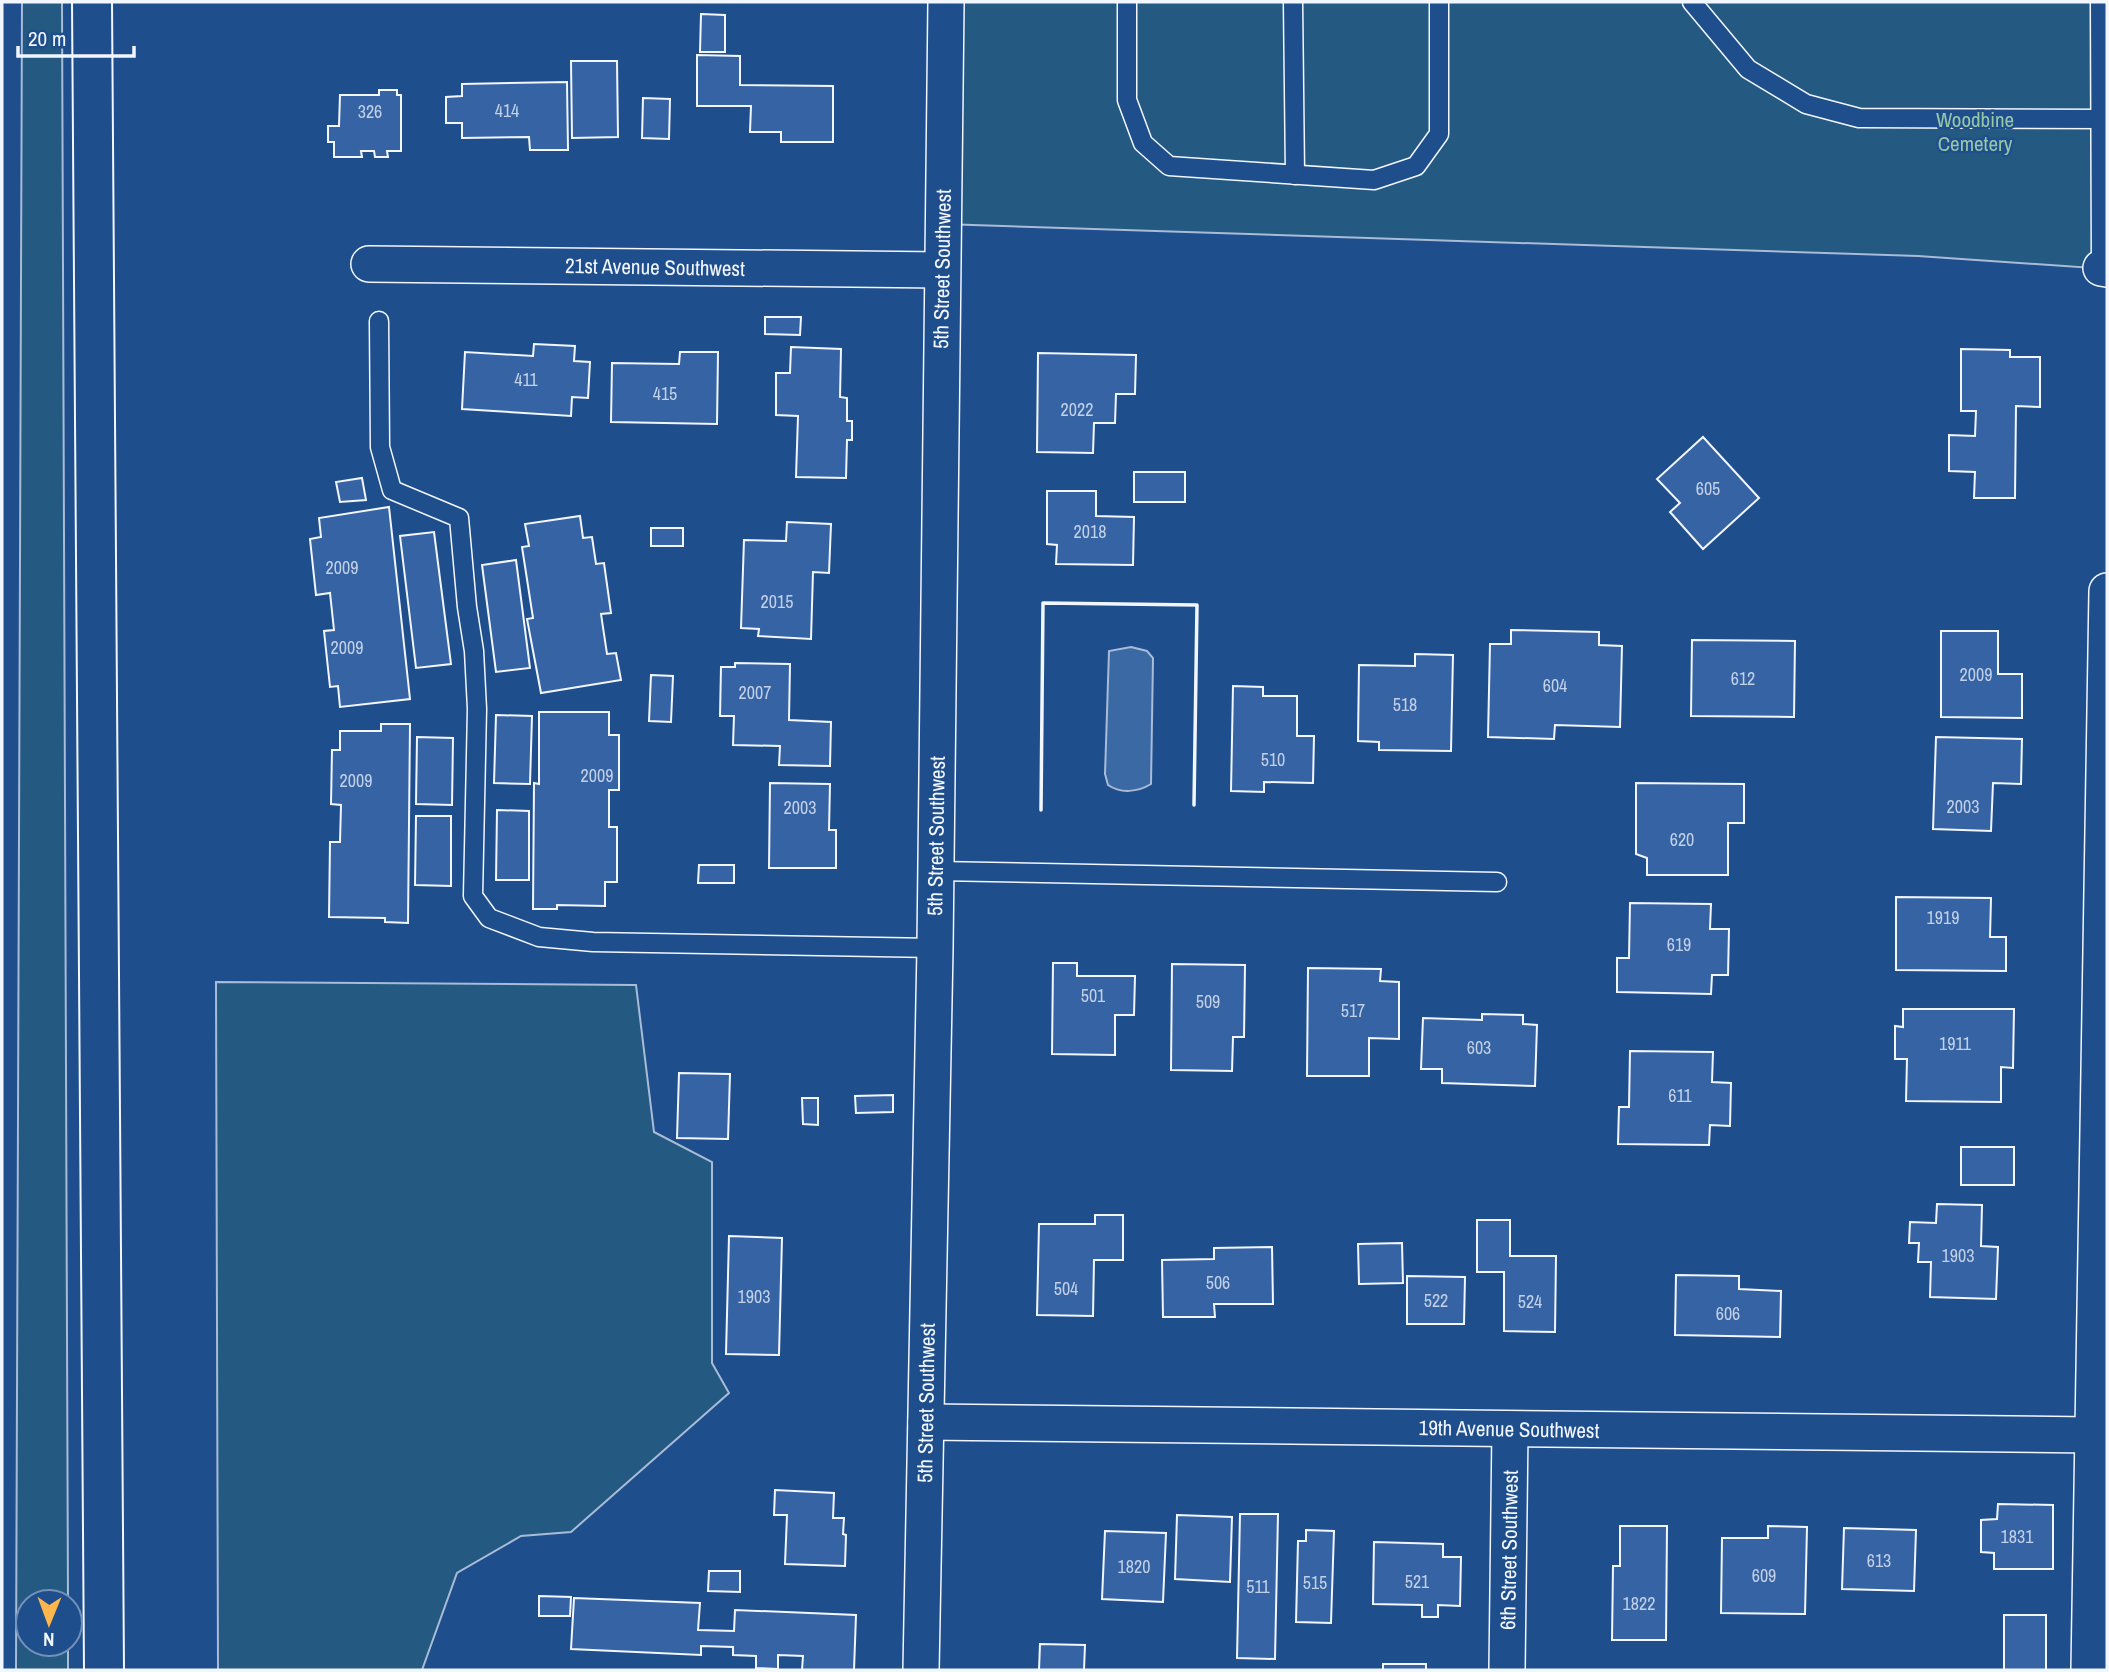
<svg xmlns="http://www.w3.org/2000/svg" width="2109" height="1672" viewBox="0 0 2109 1672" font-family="'Archivo Narrow',sans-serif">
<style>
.green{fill:#245a82;stroke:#a8bbd7;stroke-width:2}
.water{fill:#3b69a3;stroke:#a8bbd7;stroke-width:2}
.building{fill:#3563a3;stroke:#f2f6ff;stroke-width:2}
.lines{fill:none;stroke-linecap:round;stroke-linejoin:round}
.lane-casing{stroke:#f2f6ff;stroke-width:21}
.street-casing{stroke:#f2f6ff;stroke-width:38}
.highway-casing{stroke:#f2f6ff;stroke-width:42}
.lane{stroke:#1f4e8c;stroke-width:18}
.street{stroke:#1f4e8c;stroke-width:35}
.highway{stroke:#1f4e8c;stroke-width:38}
.wall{stroke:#f2f6ff;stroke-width:3.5}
.labels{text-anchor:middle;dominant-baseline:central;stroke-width:5;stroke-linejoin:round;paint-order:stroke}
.number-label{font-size:18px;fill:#c3d1e8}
.park-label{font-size:21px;fill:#97c8a6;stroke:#1f4e8c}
.street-label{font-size:21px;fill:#f2f6ff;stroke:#1f4e8c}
</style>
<rect width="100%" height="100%" fill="#1f4e8c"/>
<!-- green -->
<g class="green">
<polygon points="22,2 62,2 68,1602 28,1602 28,1644 68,1644 68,1670 16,1670"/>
<polygon points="946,2 2107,2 2107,269 1918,256 943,224"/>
<polygon points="216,982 636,985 654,1132 712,1162 712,1363 729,1393 571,1532 521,1536 457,1573 422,1670 218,1670"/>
</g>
<!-- water -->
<path class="water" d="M1131,647L1147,651L1153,658L1151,784C1138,792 1121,794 1108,785L1105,774L1109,651Z"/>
<!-- building -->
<g class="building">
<polygon points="701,14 725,15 725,52 700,52"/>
<polygon points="697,55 740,56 740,85 833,86 833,142 781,142 781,132 750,132 751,106 697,106"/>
<polygon points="571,61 617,61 618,137 572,138"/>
<polygon points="567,82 568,150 530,150 529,137 462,138 462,123 446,123 446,97 462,96 462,84"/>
<polygon points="379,90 397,90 397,95 401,95 401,151 387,151 388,157 375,157 374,151 361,151 362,157 334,157 334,142 328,142 328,126 339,126 340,95 379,95"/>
<polygon points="643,98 670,99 669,139 642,138"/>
<polygon points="765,317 801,317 800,335 765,334"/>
<polygon points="534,344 575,346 574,361 590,362 588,398 572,397 571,416 462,409 465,352 533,356"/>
<polygon points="791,347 841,349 840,397 847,398 847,421 852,421 852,440 847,440 846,478 796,477 798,416 776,415 776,373 790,373"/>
<polygon points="1961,349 2010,350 2010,357 2040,357 2040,407 2016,406 2015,498 1974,498 1975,472 1949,471 1949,435 1975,436 1976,411 1961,411"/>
<polygon points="680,352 718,352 717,424 611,422 612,363 679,364"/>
<polygon points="1038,353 1136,355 1135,394 1116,394 1115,423 1094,423 1093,453 1037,452"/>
<polygon points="1703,437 1759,498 1703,549 1670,512 1680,503 1657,479"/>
<rect x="1134" y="472" width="51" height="30"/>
<polygon points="362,478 366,500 340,502 336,482"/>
<polygon points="1047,491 1096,491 1096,516 1134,517 1133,565 1056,564 1057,545 1047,544"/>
<polygon points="389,507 410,699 340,707 338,686 330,687 324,631 334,630 330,593 316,595 310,539 321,537 319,518"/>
<polygon points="580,516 583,538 592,537 596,564 604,563 611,613 601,614 607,654 616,653 621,680 541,693 527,619 533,618 522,547 529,546 525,524"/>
<polygon points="787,522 831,524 829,573 813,572 811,639 758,636 759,629 741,628 744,540 786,541"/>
<rect x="651" y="528" width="32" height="18"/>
<polygon points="434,532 451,664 416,668 400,536"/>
<polygon points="516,560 530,668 496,672 482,565"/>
<polygon points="1511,630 1599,632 1599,645 1622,646 1620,727 1555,725 1554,739 1488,737 1490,644 1511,644"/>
<polygon points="1941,631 1998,631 1998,674 2022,674 2022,718 1941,717"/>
<polygon points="1692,640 1795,641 1794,717 1691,716"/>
<polygon points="1415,654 1453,655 1451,751 1379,750 1379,742 1358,741 1359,665 1415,666"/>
<polygon points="735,663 790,664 789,720 831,722 830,766 779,765 780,746 733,745 734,716 720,716 721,667 735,667"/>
<polygon points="651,675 673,676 671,722 649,721"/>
<polygon points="1233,686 1263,687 1263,696 1297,696 1297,736 1314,736 1313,783 1264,782 1264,792 1231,791"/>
<polygon points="539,712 609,712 609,735 619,735 619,790 609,790 609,827 617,827 617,882 605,882 605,906 557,905 557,909 533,909 534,783 539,784"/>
<polygon points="496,715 532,716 530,784 494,783"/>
<polygon points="381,724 410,724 408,923 385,922 385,918 329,917 330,842 340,842 341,805 331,804 332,750 340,750 340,731 381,731"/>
<polygon points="417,737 453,738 452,805 416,804"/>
<polygon points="1936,737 2022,739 2021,784 1993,783 1991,831 1933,829"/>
<polygon points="770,783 830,784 829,830 836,830 836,868 769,868"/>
<polygon points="1636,783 1744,784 1744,823 1728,823 1728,875 1647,875 1647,858 1636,854"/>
<polygon points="497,810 529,811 529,880 496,880"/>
<polygon points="416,816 451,816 451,886 415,885"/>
<polygon points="699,865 734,865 734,883 698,883"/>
<polygon points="1896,897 1991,898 1990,937 2006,937 2006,971 1896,970"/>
<polygon points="1630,903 1711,904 1710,929 1729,929 1728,975 1712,975 1711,994 1617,992 1617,958 1629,958"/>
<polygon points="1053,963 1077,963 1077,976 1135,976 1134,1015 1115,1015 1115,1055 1052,1054"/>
<polygon points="1172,964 1245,965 1244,1037 1233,1037 1232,1071 1171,1070"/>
<polygon points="1308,968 1381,969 1380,981 1399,982 1399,1039 1369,1038 1369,1076 1307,1076"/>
<polygon points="1903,1009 2014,1009 2013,1068 2001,1067 2001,1102 1906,1101 1907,1059 1895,1059 1895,1026 1903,1027"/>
<polygon points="1482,1014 1523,1015 1523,1024 1537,1025 1535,1086 1442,1083 1442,1069 1421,1069 1423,1018 1482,1020"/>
<polygon points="1630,1051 1713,1052 1712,1082 1731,1083 1730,1126 1710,1125 1709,1145 1618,1144 1619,1107 1629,1107"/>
<polygon points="679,1073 730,1074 728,1139 677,1138"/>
<polygon points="893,1095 893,1112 856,1113 855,1096"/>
<polygon points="802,1098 818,1098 818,1125 803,1124"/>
<rect x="1961" y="1147" width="53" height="38"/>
<polygon points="1937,1204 1982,1205 1981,1246 1998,1247 1996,1299 1930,1297 1931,1262 1918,1262 1919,1243 1909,1243 1910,1222 1936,1223"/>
<polygon points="1095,1215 1123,1215 1123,1260 1094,1260 1093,1316 1037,1315 1039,1224 1095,1224"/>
<polygon points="1477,1220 1510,1220 1510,1256 1556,1256 1555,1332 1504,1331 1504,1272 1477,1272"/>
<polygon points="729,1236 782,1238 779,1355 726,1354"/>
<polygon points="1402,1243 1403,1283 1359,1284 1358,1244"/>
<polygon points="1272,1247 1273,1304 1214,1304 1215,1317 1163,1317 1162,1260 1214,1259 1214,1248"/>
<polygon points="1676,1275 1739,1276 1739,1289 1781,1291 1780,1337 1675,1335"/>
<polygon points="1407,1276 1465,1277 1464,1324 1407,1324"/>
<polygon points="775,1490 834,1493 833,1518 844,1518 843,1534 846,1535 845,1566 785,1564 787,1515 774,1515"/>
<polygon points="1998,1504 2053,1505 2053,1569 1994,1569 1994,1553 1981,1552 1981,1520 1997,1519"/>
<polygon points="1240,1514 1278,1514 1275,1659 1237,1658"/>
<polygon points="1177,1515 1232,1517 1230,1582 1175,1579"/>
<polygon points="1620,1526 1667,1526 1666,1640 1612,1640 1613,1566 1620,1566"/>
<polygon points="1768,1526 1807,1527 1805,1614 1721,1613 1722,1538 1768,1538"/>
<polygon points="1844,1528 1916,1530 1914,1591 1842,1589"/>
<polygon points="1306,1530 1334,1531 1331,1623 1296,1622 1298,1541 1306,1541"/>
<polygon points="1105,1531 1166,1533 1163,1602 1102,1599"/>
<polygon points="1374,1542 1443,1544 1443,1557 1461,1557 1460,1606 1438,1605 1438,1617 1422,1617 1422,1605 1373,1604"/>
<polygon points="709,1571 740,1571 740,1592 708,1591"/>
<polygon points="539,1596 571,1597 570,1616 539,1616"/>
<polygon points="574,1598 700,1603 698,1630 734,1631 735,1610 856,1615 854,1670 802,1670 803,1656 778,1655 778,1669 756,1668 756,1656 733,1655 733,1647 701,1646 701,1655 571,1649"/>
<rect x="2004" y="1615" width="42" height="55"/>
<polygon points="1040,1644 1085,1645 1084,1670 1039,1670"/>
<rect x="1383" y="1664" width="43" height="6"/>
</g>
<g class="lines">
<defs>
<g id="lane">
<polyline points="1127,2 1127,100 1143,143 1169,166 1374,180 1416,166 1439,134 1439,2"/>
<polyline points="1293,2 1295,175"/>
<polyline points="1692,2 1748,69 1806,104 1859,118 2107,119"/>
<polyline points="2100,2 2101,268"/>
<polyline points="379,321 380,447 392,490 459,518 467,607 474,651 477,709 473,896 489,918 539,937 593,942 935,948"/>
<polyline points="936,871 1497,882"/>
</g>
<g id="street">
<polyline points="369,264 942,270"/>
<polyline points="2101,268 2107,269"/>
<polyline points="926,1422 2092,1435"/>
<polyline points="921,1670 935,948 946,2"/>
<polyline points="1507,1670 1510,1429"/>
<polyline points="2089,1670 2107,591"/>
</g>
<polyline id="highway" points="92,2 104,1670"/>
</defs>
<!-- lane casing -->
<use href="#lane" class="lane-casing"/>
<!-- street casing -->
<use href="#street" class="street-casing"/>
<!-- highway casing -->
<use href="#highway" class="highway-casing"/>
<!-- lane -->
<use href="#lane" class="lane"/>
<!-- street -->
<use href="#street" class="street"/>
<!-- highway -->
<use href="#highway" class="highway"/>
<!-- wall -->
<polyline class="wall" points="1041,810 1043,603 1197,605 1194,805"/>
</g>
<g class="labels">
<!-- number labels -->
<g class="number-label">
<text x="507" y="110">414</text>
<text x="370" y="111">326</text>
<text x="526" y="379">411</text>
<text x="665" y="393">415</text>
<text x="1077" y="409">2022</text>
<text x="1708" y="488">605</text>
<text x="1090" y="531">2018</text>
<text x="342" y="567">2009</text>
<text x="777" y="601">2015</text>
<text x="347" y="647">2009</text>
<text x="1976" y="674">2009</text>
<text x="1743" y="678">612</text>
<text x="1555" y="685">604</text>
<text x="755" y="692">2007</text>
<text x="1405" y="704">518</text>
<text x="1273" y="759">510</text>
<text x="597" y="775">2009</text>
<text x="356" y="780">2009</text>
<text x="1963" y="806">2003</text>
<text x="800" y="807">2003</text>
<text x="1682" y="839">620</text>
<text x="1943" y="917">1919</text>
<text x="1679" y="944">619</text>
<text x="1093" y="995">501</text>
<text x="1208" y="1001">509</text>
<text x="1353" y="1010">517</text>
<text x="1955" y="1043">1911</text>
<text x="1479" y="1047">603</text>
<text x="1680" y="1095">611</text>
<text x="1958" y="1255">1903</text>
<text x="1218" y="1282">506</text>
<text x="1066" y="1288">504</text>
<text x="754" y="1296">1903</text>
<text x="1436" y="1300">522</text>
<text x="1530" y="1301">524</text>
<text x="1728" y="1313">606</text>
<text x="2017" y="1536">1831</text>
<text x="1879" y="1560">613</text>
<text x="1134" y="1566">1820</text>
<text x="1764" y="1575">609</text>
<text x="1417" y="1581">521</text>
<text x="1315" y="1582">515</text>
<text x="1258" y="1586">511</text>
<text x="1639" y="1603">1822</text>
</g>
<!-- park labels -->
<g class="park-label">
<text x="1975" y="119">Woodbine<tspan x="1975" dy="24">Cemetery</tspan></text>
</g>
<!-- street labels -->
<g class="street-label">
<text transform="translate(655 267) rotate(1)">21st Avenue Southwest</text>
<text transform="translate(942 269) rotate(-89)">5th Street Southwest</text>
<text transform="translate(936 836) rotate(-89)">5th Street Southwest</text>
<text transform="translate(926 1403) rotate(-89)">5th Street Southwest</text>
<text transform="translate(1509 1429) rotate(1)">19th Avenue Southwest</text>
<text transform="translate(1509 1550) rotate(-89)">6th Street Southwest</text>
</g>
</g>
<!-- border -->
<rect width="2109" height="1672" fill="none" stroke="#f2f6ff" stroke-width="7"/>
<!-- north arrow -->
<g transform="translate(49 1623) rotate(181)"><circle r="33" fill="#1f4e8c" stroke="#7391ba" stroke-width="2"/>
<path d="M0-5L12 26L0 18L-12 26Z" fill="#ffb74d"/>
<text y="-10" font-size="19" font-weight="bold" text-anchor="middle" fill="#f2f6ff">N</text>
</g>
<!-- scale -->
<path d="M18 46v10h116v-10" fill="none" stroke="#f2f6ff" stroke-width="3.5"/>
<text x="28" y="46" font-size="21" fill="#f2f6ff" stroke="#1f4e8c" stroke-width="5" paint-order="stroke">20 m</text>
</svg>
